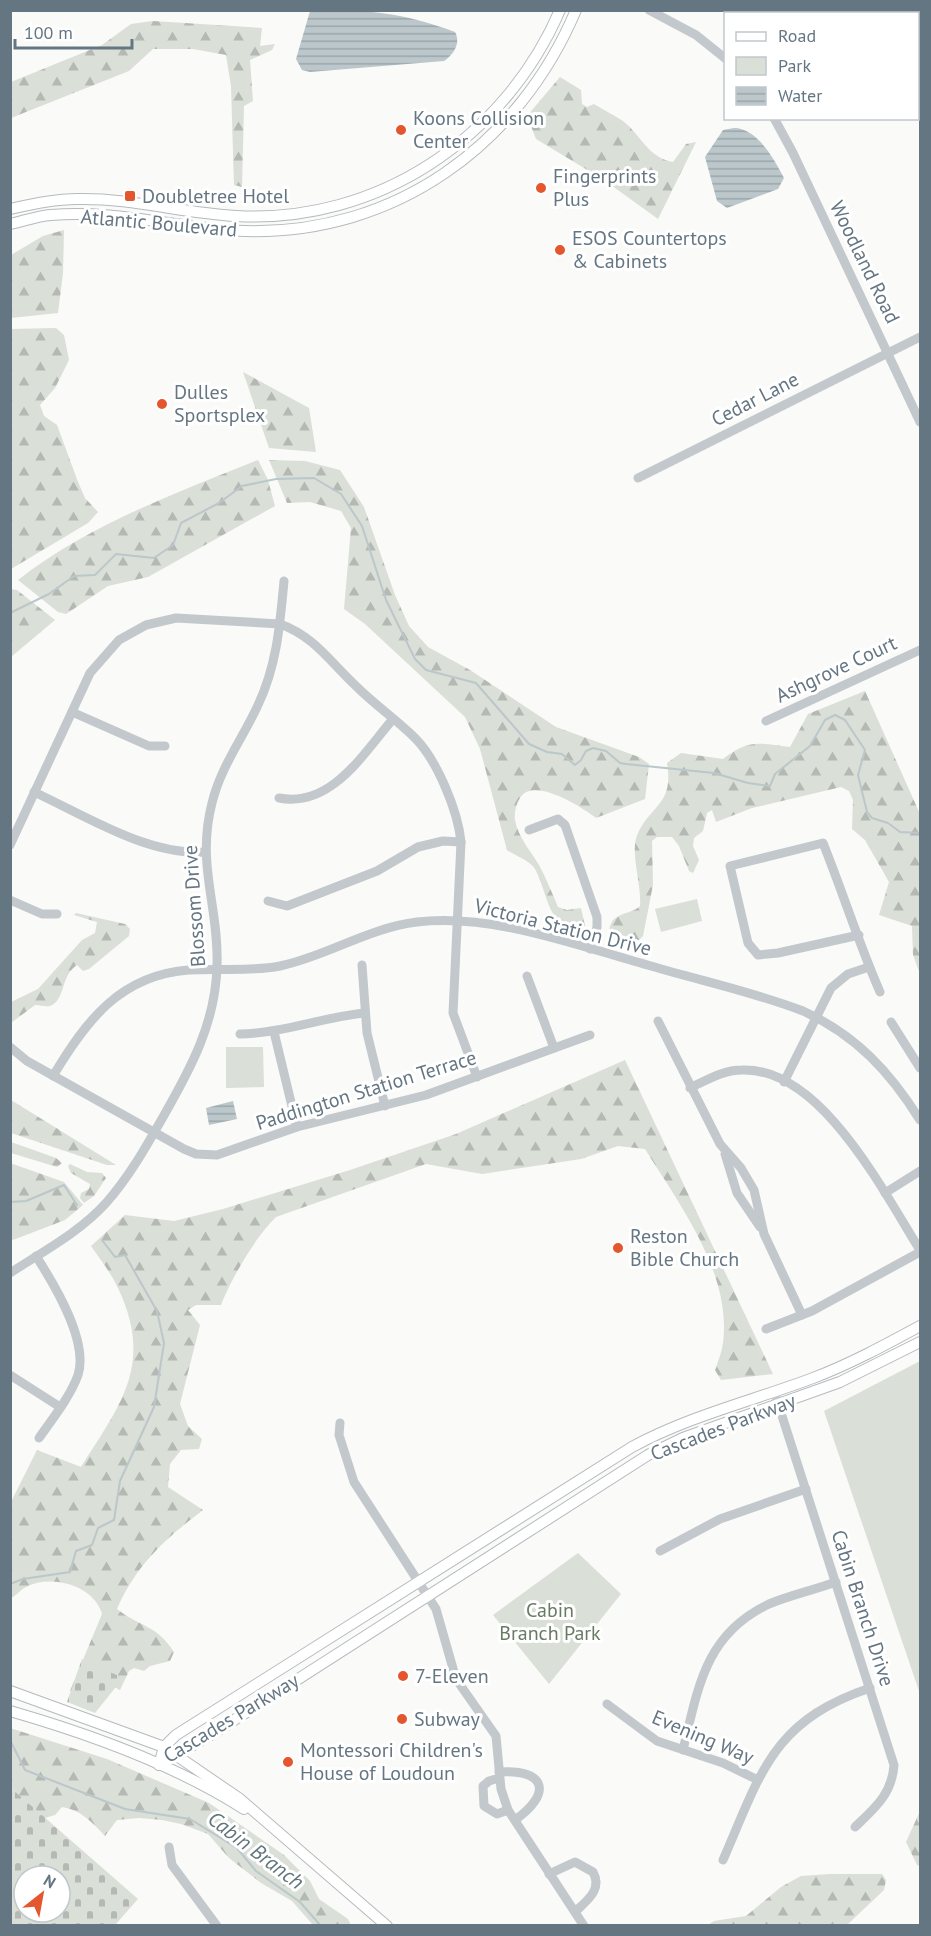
<svg xmlns="http://www.w3.org/2000/svg" width="931" height="1936" viewBox="0 0 931 1936" font-family="'PT Sans',sans-serif">
<style>
.forest{fill:url(#forest-firs)}
.cemetery{fill:url(#cemetery-stones);fill-rule:evenodd}
.park{fill:#dadfd7}
.water{fill:url(#water-rules)}
.lines{fill:none;stroke-linecap:round;stroke-linejoin:round}
.stream{stroke:#bbc7cb;stroke-width:2}
.major-casing{stroke:#b5babe;stroke-width:12}
.minor{stroke:#c3c8cc;stroke-width:9}
.major{stroke:#fff;stroke-width:10}
.poi-dot{fill:#e4572e;stroke:#fff;stroke-width:2}
.labels{text-anchor:middle;dominant-baseline:central;stroke-width:6;stroke-linejoin:round;paint-order:stroke}
.poi-label{font-size:20px;fill:#657683;stroke:#fff;text-anchor:start}
.street-label{font-size:20px;fill:#657683;stroke:#fff}
.park-label{font-size:20px;fill:#687a64;stroke:#fff}
.water-label{font-size:21px;font-style:italic;fill:#60757c;stroke:#fff}
</style>
<defs>
<pattern id="forest-firs" width="22" height="20" patternUnits="userSpaceOnUse" patternTransform="scale(1.5)"><rect width="22" height="20" fill="#dadfd7"/><path d="M5 1l3.5 6h-7zM16 11l3.5 6h-7z" fill="#b4b9b4"/></pattern>
<pattern id="cemetery-stones" width="16" height="16" patternUnits="userSpaceOnUse" patternTransform="scale(1.5)"><rect width="16" height="16" fill="#dadfd7"/><path d="M2 7V4a2 2 0 0 1 4 0v3zM10 15v-3a2 2 0 0 1 4 0v3z" fill="#b4b9b4"/></pattern>
<pattern id="water-rules" width="6" height="5" patternUnits="userSpaceOnUse" patternTransform="scale(1.5)"><rect width="6" height="5" fill="#bbc7cb"/><path d="M0 2.5h6" fill="none" stroke="#9ca6aa"/></pattern>
</defs>
<rect width="100%" height="100%" fill="#fafaf8"/>
<!-- forest -->
<g class="forest">
<polygon points="153,21 262,28 260,46 275,44 272,50 250,60 253,101 244,106 242,187 234,185 231,86 226,55 193,49 153,49 129,71 11,118 11,82 102,45 131,24"/>
<path d="M560,77L581,90L582,104L587,107L594,104C603,110 614,115 623,121C642,136 647,157 673,162L686,144L696,142L658,219L604,180L536,139L527,116Z"/>
<polygon points="64,230 63,273 58,313 11,318 11,255 43,236"/>
<polygon points="56,328 64,335 69,360 55,388 40,405 44,416 57,425 78,482 85,498 98,512 88,523 11,569 11,329"/>
<polygon points="243,372 309,408 316,452 269,448"/>
<path d="M258,460L268,480L275,506L148,577L108,586L66,614L58,612L18,580C88,525 176,493 258,460Z"/>
<path d="M269,460L305,461L340,470L364,507L395,595L409,626L428,647L470,670L556,727L639,757L649,764L645,799L596,818C582,807 533,776 520,798C516,804 514,813 515,820C518,837 530,850 539,865C546,878 552,893 558,907L567,910L581,908L585,926L578,932C546,924 548,892 535,869C531,861 514,855 507,850L480,749L465,717L365,624L344,609L351,528L341,511L310,502L287,503Z"/>
<polygon points="11,589 17,590 55,620 11,657"/>
<path d="M865,691L920,814V974L913,955L912,926L879,915L889,882L865,840L852,829L853,800L849,791L841,787L752,808L716,822L712,810L707,813L703,831L694,838L693,846L699,860L693,873L689,871L679,846L672,837H657L652,841L653,885L643,936L639,940C628,940 617,939 609,931C612,911 629,916 640,906C642,884 629,851 638,833C652,804 674,804 667,763L681,753L723,759C748,739 759,743 790,747L808,714Z"/>
<path d="M76,913L125,924L130,929L129,936L89,969L83,971L77,965C60,976 66,1000 50,1006C46,1007 40,1005 35,1005L11,1023V1002L38,989L82,940L95,933L97,922L74,915Z"/>
<path d="M625,1060L773,1374L721,1380L715,1370C718,1361 722,1352 723,1343C732,1274 680,1205 645,1149L618,1146L581,1159L482,1174L426,1164L276,1217C256,1236 231,1279 221,1305H196L188,1310L200,1325L180,1404L188,1426L202,1439L199,1449L181,1450L170,1464L168,1487L203,1510C167,1537 135,1566 117,1609C141,1628 156,1624 174,1652L170,1661L150,1666L144,1671L134,1668L129,1671L120,1690L103,1681L74,1696L70,1691L102,1614C94,1585 51,1574 26,1587C20,1590 16,1596 11,1598L10,1504L37,1450L81,1467C121,1404 154,1364 118,1288C111,1273 100,1259 91,1246L125,1215L174,1221L223,1209L350,1170L456,1134Z"/>
<polygon points="11,1100 116,1165 107,1165 11,1133"/>
<polygon points="11,1142 56,1158 62,1163 57,1167 11,1153"/>
<polygon points="10,1163 64,1182 83,1205 65,1220 13,1240 10,1237"/>
<polygon points="70,1164 87,1172 102,1173 106,1178 94,1196 84,1203 80,1198 81,1193 89,1189 90,1184 71,1173 68,1166"/>
<path d="M10,1728L107,1759L209,1803L284,1855L310,1881L319,1899L348,1919L351,1925H313L292,1901L261,1883L229,1858L208,1834L181,1824L162,1820L139,1818L117,1820L105,1836C92,1822 81,1810 62,1807L55,1815L45,1818L11,1788Z"/>
<polygon points="920,1811 920,1866 917,1865 906,1842"/>
<polygon points="830,1874 882,1874 886,1880 884,1890 847,1925 708,1925 714,1921 746,1916 781,1887 801,1876"/>
</g>
<!-- cemetery -->
<g class="cemetery">
<polygon points="82,1659 123,1678 95,1713 67,1702"/>
<path d="M11,1788L138,1899L115,1925H11ZM24,1876H60V1912H24Z"/>
</g>
<!-- park -->
<g class="park">
<polygon points="697,899 702,921 661,932 655,909"/>
<polygon points="226,1047 263,1047 264,1087 226,1088"/>
<polygon points="920,1361 920,1694 824,1411"/>
<polygon points="578,1553 621,1594 549,1684 493,1615"/>
</g>
<!-- water -->
<g class="water">
<path d="M310,11C369,10 398,11 455,32C461,43 454,54 444,61L310,72L302,70L296,59Z"/>
<path d="M734,128C757,128 774,159 784,178L778,189L727,208L717,201L705,157L723,130Z"/>
<polygon points="233,1101 237,1119 209,1125 206,1108"/>
</g>
<g class="lines">
<!-- stream -->
<g class="stream">
<polyline points="10,613 49,594 74,576 95,575 116,554 154,558 173,545 181,523 219,503 242,486 276,479 314,478 341,494 362,526 386,600 415,659 426,670 476,683 529,744 547,752 562,754 575,765 581,760 586,751 593,748 606,751 620,763 626,764 714,773 748,783 770,786 775,774 810,746 825,720 835,715 845,720 865,750 858,775 867,812 872,818 888,823 900,832 920,833"/>
<polyline points="10,1202 26,1201 64,1185 77,1205"/>
<polyline points="10,1584 23,1579 70,1572 76,1551 92,1545 98,1528 114,1520 120,1481 154,1407 164,1343 157,1311 125,1255 115,1257 102,1240"/>
<polyline points="10,1740 25,1770 125,1809 190,1819 237,1848 256,1871 300,1902 321,1926"/>
</g>
<defs>
<g id="major">
<path d="M10,209C33,204 55,199 78,199C131,198 183,213 236,216C377,224 505,138 560,10"/>
<path d="M10,224C24,221 37,216 51,215C116,209 181,229 245,231C395,235 519,145 576,10"/>
<polyline points="10,1691 164,1747 240,1799 387,1926"/>
<path d="M10,1711C90,1734 174,1764 244,1809"/>
<path d="M159,1765L164,1747L176,1735L632,1447C689,1416 752,1401 813,1378C850,1364 885,1345 920,1326"/>
<polyline points="159,1765 217,1731 648,1455 683,1438 840,1382 920,1342"/>
</g>
</defs>
<!-- major casing -->
<use href="#major" class="major-casing"/>
<!-- minor -->
<g class="minor">
<polyline points="649,10 696,35 726,59"/>
<polyline points="774,118 793,153 920,422"/>
<polyline points="638,478 920,337"/>
<polyline points="72,712 149,746 165,746"/>
<polyline points="766,721 920,650"/>
<path d="M34,792C86,816 148,856 205,852"/>
<path d="M279,798C331,808 363,754 393,719"/>
<polyline points="529,830 558,819 565,825 597,917 597,927 590,949"/>
<path d="M10,845L90,673L119,640L146,625L176,618L280,624C314,636 331,663 357,687C375,705 397,720 415,738C437,760 458,811 461,842L453,1013L477,1077"/>
<polyline points="10,900 42,914 57,914"/>
<polyline points="268,901 287,906 377,871 418,847 443,841 461,842"/>
<path d="M859,935L778,953L758,955L748,943L730,866L823,843C843,893 859,944 880,992"/>
<polyline points="362,965 367,1033 385,1106"/>
<polyline points="527,976 554,1048"/>
<polyline points="658,1021 720,1144 741,1168 754,1190 764,1234 802,1315"/>
<polyline points="891,1022 920,1068"/>
<polyline points="274,1032 297,1127"/>
<path d="M240,1034C283,1033 323,1017 365,1013"/>
<polyline points="10,1047 27,1061 184,1149 196,1154 217,1155 297,1127 426,1095 590,1035"/>
<path d="M53,1076C86,1021 120,975 189,970C220,968 249,972 280,966C327,956 368,928 417,922C493,913 579,946 651,966C702,981 754,992 803,1011C856,1035 890,1072 920,1120"/>
<polyline points="784,1082 831,988 848,974 869,967"/>
<path d="M690,1088C707,1080 723,1070 742,1070C821,1067 884,1193 920,1250"/>
<polyline points="725,1154 737,1193 760,1227"/>
<polyline points="885,1193 920,1171"/>
<path d="M36,1256C54,1284 89,1341 78,1375C70,1397 53,1418 39,1438"/>
<path d="M10,1273C42,1252 80,1232 106,1203C129,1177 146,1147 163,1117C191,1068 216,1022 217,965C219,906 196,865 212,803C221,766 243,738 258,705C277,665 280,624 284,581"/>
<polyline points="766,1329 812,1311 920,1252"/>
<polyline points="10,1375 60,1407"/>
<path d="M774,1391L894,1765C892,1794 875,1808 855,1827"/>
<polyline points="340,1423 339,1435 354,1482 436,1609 456,1679 496,1736 501,1789 508,1810 584,1926"/>
<polyline points="660,1551 720,1519 806,1489"/>
<polyline points="607,1704 657,1741 723,1763 758,1780"/>
<path d="M683,1750C698,1688 705,1634 769,1604C790,1595 814,1590 836,1582"/>
<path d="M499,1772C547,1769 552,1794 515,1820"/>
<polyline points="499,1778 489,1781 483,1786 484,1806 497,1814 508,1810"/>
<polyline points="169,1847 172,1865 217,1926"/>
<path d="M723,1860C761,1773 772,1721 870,1688"/>
<path d="M549,1874L575,1862L593,1872C603,1890 586,1901 575,1912"/>
</g>
<!-- major -->
<use href="#major" class="major"/>
</g>
<!-- markers -->
<g class="poi-dot">
<circle cx="401" cy="130" r="6"/>
<circle cx="541" cy="188" r="6"/>
<rect x="124" y="190" width="12" height="12" rx="3"/>
<circle cx="560" cy="250" r="6"/>
<circle cx="162" cy="404" r="6"/>
<circle cx="618" cy="1248" r="6"/>
<circle cx="403" cy="1676" r="6"/>
<circle cx="402" cy="1719" r="6"/>
<circle cx="288" cy="1762" r="6"/>
</g>
<g class="labels">
<!-- poi labels -->
<g class="poi-label">
<text x="413" y="118">Koons Collision<tspan x="413" dy="23">Center</tspan></text>
<text x="553" y="176">Fingerprints<tspan x="553" dy="23">Plus</tspan></text>
<text x="142" y="196">Doubletree Hotel</text>
<text x="572" y="238">ESOS Countertops<tspan x="572" dy="23">&amp; Cabinets</tspan></text>
<text x="174" y="392">Dulles<tspan x="174" dy="23">Sportsplex</tspan></text>
<text x="630" y="1236">Reston<tspan x="630" dy="23">Bible Church</tspan></text>
<text x="415" y="1676">7-Eleven</text>
<text x="414" y="1719">Subway</text>
<text x="300" y="1750">Montessori Children's<tspan x="300" dy="23">House of Loudoun</tspan></text>
</g>
<!-- street labels -->
<g class="street-label">
<text transform="translate(159 223) rotate(5)">Atlantic Boulevard</text>
<text transform="translate(865 262) rotate(64)">Woodland Road</text>
<text transform="translate(755 399) rotate(-27)">Cedar Lane</text>
<text transform="translate(836 669) rotate(-25)">Ashgrove Court</text>
<text transform="translate(194 906) rotate(-94)">Blossom Drive</text>
<text transform="translate(563 927) rotate(14)">Victoria Station Drive</text>
<text transform="translate(366 1090) rotate(-17)">Paddington Station Terrace</text>
<text transform="translate(723 1427) rotate(-21)">Cascades Parkway</text>
<text transform="translate(863 1608) rotate(72)">Cabin Branch Drive</text>
<text transform="translate(231 1718) rotate(-31)">Cascades Parkway</text>
<text transform="translate(703 1737) rotate(23)">Evening Way</text>
</g>
<!-- park labels -->
<g class="park-label">
<text x="550" y="1610">Cabin<tspan x="550" dy="23">Branch Park</tspan></text>
</g>
<!-- water labels -->
<g class="water-label">
<text transform="translate(256 1850) rotate(37)">Cabin Branch</text>
</g>
</g>
<!-- border -->
<rect width="931" height="1936" fill="none" stroke="#657683" stroke-width="24"/>
<!-- legend -->
<rect x="724" y="12" width="195" height="108" fill="#ffffff" stroke="#c1c8cd" stroke-width="1.5"/>
<rect x="736" y="32" width="30" height="9" fill="#ffffff" stroke="#c1c8cd" stroke-width="1.5"/>
<text x="778" y="42" font-size="18" fill="#657683">Road</text>
<rect x="736" y="57" width="30" height="18" fill="#dadfd7" stroke="#c1c8cd" stroke-width="1.5"/>
<text x="778" y="72" font-size="18" fill="#657683">Park</text>
<rect x="736" y="87" width="30" height="18" fill="url(#water-rules)" stroke="#c1c8cd" stroke-width="1.5"/>
<text x="778" y="102" font-size="18" fill="#657683">Water</text>
<!-- north arrow -->
<g transform="translate(42 1894) rotate(31)"><circle r="28" fill="#ffffff" stroke="#c1c8cd" stroke-width="1.5"/>
<path d="M0-4.5L10 22L0 15L-10 22Z" fill="#e4572e"/>
<text y="-9" font-size="16" font-weight="bold" text-anchor="middle" fill="#657683">N</text>
</g>
<!-- scale -->
<path d="M15 39v9h117v-9" fill="none" stroke="#657683" stroke-width="3"/>
<text x="24" y="39" font-size="18" fill="#657683" stroke="#ffffff" stroke-width="4.5" paint-order="stroke">100 m</text>
</svg>
